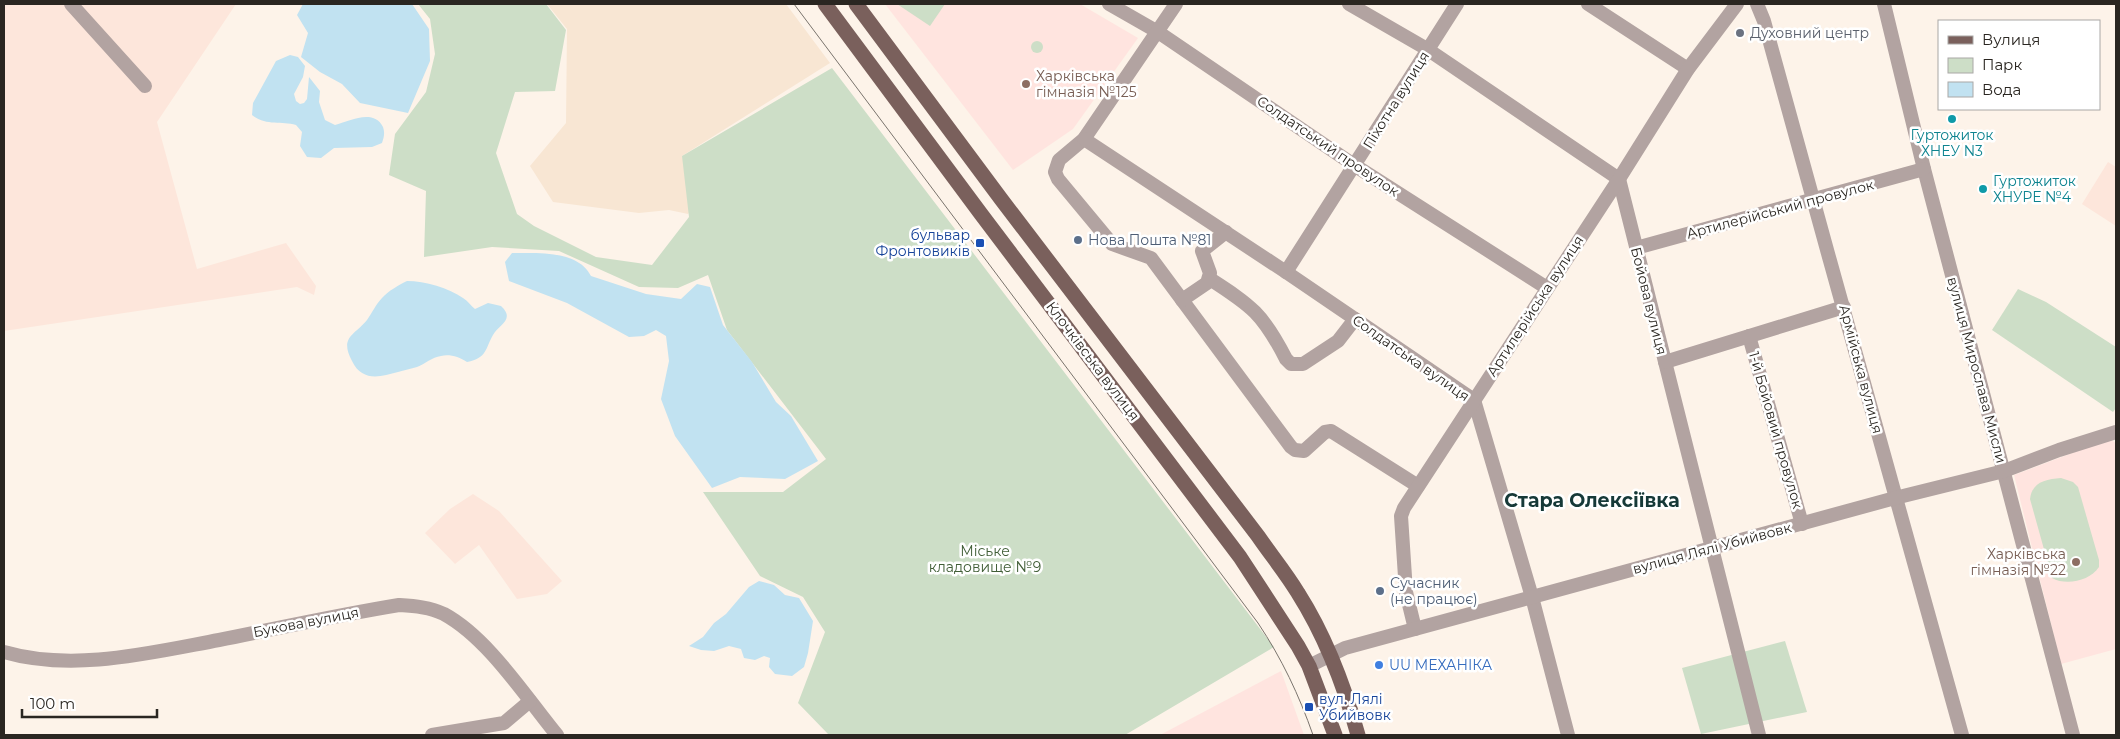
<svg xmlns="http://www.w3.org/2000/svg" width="2120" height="739" viewBox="0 0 2120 739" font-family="Montserrat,sans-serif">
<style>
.built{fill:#f8e6d3}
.industrial{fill:#fde6db}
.education{fill:#ffe4df}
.green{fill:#cddec7}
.water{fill:#c1e2f1}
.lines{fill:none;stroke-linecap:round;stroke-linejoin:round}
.minor{stroke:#b2a3a1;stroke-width:14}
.major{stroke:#7a605c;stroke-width:15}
.tram{stroke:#7a746d;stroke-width:1}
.worship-dot{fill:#6b7280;stroke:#fff;stroke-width:2}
.education-dot{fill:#8d6e63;stroke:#fff;stroke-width:2}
.culture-dot{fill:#0f9aa8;stroke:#fff;stroke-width:2}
.service-dot{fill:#5c6f8a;stroke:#fff;stroke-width:2}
.transit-dot{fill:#1a4fb4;stroke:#fff;stroke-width:2}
.shop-dot{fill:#3f7fe0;stroke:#fff;stroke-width:2}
.labels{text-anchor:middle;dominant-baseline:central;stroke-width:5;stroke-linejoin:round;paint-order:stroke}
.worship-label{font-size:14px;fill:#5b616d;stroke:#fff;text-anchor:start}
.education-label{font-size:14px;fill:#785e54;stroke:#fff;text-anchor:start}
.street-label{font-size:14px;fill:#2a2621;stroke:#fff}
.culture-label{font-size:14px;fill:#0d838f;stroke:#fff}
.transit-label{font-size:14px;fill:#164399;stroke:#fff;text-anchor:end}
.service-label{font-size:14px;fill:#4e5e75;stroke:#fff;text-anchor:start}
.park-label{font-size:14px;fill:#415e37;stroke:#fff}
.shop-label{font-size:14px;fill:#366cbe;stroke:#fff;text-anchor:start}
.district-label{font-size:19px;font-weight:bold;fill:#163938;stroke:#fff}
</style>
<rect width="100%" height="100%" fill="#fdf3e9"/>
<!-- built -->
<polygon class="built" points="547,4 786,4 830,63 682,156 699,202 688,214 669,210 639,213 553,202 530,166 566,123 567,29"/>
<!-- industrial -->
<g class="industrial">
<polygon points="4,4 236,4 157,122 197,269 286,243 316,286 314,295 297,287 4,331"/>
<polygon points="2108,162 2116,167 2116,226 2082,204"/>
<polygon points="473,494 499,511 562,581 547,594 517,599 479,545 455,564 425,533 450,509"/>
</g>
<!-- education -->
<g class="education">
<polygon points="885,4 1080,4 1138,38 1073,129 1013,170"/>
<polygon points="2109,439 2116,443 2116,649 2061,664 2014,475"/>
<polygon points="1281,671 1304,735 1160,735"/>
</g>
<!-- green -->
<g class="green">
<polygon points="418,4 546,4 566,30 555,91 515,92 496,153 517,214 534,226 596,257 652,265 689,217 682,156 832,68 1274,647 1125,735 829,735 798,703 825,632 803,597 760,576 703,492 783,492 826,459 727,330 708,275 678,288 639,287 559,251 492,247 424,257 426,191 389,175 395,134 426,92 435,54 430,19"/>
<polygon points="897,4 945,4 930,26"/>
<circle cx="1037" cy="47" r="6"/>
<polygon points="2018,289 2046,302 2116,347 2116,408 2113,412 1992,330"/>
<path d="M2061,478L2073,482L2078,487L2099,560V567C2090,581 2066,586 2052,578L2030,499C2032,482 2046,479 2061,478Z"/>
<polygon points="1785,641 1807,712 1701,734 1682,668"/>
</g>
<!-- water -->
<g class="water">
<polygon points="303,4 412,4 429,29 430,61 408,113 360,103 342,84 320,72 301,57 308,33 297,15"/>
<path d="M290,55L298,57L305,66L303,77L294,94L296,101L300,104L304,103L307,99L309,77L320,91L319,102L325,120L335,125C349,121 374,108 383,127C385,133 384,137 382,143L372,147L334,148L321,158L307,157L300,146L302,132L296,125C281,121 265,126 252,115L253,103L276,61Z"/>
<path d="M512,253C537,253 578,250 591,276L646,294L681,299L697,284L710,287L723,325L752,362L776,402L791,416L818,461L785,479L740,477L712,488L675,436L661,399L669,361L666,336L656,330L644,336L629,337L567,303L509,281L505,262Z"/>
<path d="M407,281C425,281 449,288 463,298C468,301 471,306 475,309L488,303L501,306C516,320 498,325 493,335C485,349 487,358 467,362C459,357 450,354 441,356C432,357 425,364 417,367C411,369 404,370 398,372C380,377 362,382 352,361C339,337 355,335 367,320C372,313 376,304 382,298C388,291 399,285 407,281Z"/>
<polygon points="759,581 774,585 785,595 799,598 813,621 808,653 804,667 792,676 775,674 769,667 770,658 764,656 755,660 744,658 741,649 729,646 714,651 701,650 689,646 703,637 714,623 726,614 749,587"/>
</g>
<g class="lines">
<!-- minor -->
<g class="minor">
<polyline points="71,4 145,86"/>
<polyline points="1109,4 1158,32 1354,165 1547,288"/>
<polyline points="1176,4 1084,139 1059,160 1055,172 1058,179 1112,244 1151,258 1291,447 1295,450 1304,451 1325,432 1331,431 1418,486"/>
<polyline points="1349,4 1427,49 1619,179 1759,735"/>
<polyline points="1588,4 1688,69"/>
<path d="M1757,4L1764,21C1830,259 1894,498 1962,735"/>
<polyline points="1884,4 1924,169 2073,735"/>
<polyline points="1084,139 1286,272 1474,400 1532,597 1568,735"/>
<polyline points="1636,248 1924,169"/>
<polyline points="1286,272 1457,4"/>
<path d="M1210,279C1252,306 1263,314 1286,359L1291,364H1303L1338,341L1355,319"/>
<polyline points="1182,300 1207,283 1210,273 1202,251 1226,232"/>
<polyline points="1749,336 1802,524"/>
<polyline points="1665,362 1844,307"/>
<polyline points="1415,629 1406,592 1401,516 1404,508 1619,179 1688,69 1737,4"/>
<path d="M4,652C73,672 149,653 219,640C279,628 338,615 399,605C414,606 430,607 444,614C488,638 525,696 557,735"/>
<polyline points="1309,666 1345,648 1895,498 2004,471 2059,450 2116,432"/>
<polyline points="432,735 504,723 530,701"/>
</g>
<!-- major -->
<g class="major">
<polyline points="825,4 981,214 1240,557 1298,646 1309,666 1335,735"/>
<path d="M856,4L1001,199L1258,536C1271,555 1286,573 1298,593C1326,637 1344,685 1358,735"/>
</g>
<!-- tram -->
<path class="tram" d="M794,4L1258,623C1282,659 1299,695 1313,735"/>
</g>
<!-- markers -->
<circle class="worship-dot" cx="1740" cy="33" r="5"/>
<g class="education-dot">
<circle cx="1026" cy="84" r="5"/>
<circle cx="2076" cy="562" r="5"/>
</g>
<g class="culture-dot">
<circle cx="1952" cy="119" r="5"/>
<circle cx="1983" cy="189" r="5"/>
</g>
<g class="service-dot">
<circle cx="1078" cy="240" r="5"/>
<circle cx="1380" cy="591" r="5"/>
</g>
<g class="transit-dot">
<rect x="975" y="238" width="10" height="10" rx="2.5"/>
<rect x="1304" y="702" width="10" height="10" rx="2.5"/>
</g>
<circle class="shop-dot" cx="1379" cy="665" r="5"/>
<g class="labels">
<!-- worship labels -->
<g class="worship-label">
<text x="1750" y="33">Духовний центр</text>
</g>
<!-- education labels -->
<g class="education-label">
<text x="1036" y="76">Харківська<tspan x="1036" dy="16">гімназія №125</tspan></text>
<text x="2066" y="554" text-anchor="end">Харківська<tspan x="2066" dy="16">гімназія №22</tspan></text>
</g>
<!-- street labels -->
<g class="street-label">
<text transform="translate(1396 100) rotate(-58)">Піхотна вулиця</text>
<text transform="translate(1328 146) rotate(34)">Солдатський провулок</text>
<text transform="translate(1780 209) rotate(-15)">Артилерійський провулок</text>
<text transform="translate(1649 301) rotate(76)">Бойова вулиця</text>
<text transform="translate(1535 306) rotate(-57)">Артилерійська вулиця</text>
<text transform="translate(1411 358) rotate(35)">Солдатська вулиця</text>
<text transform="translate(1093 361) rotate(53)">Клочківська вулиця</text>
<text transform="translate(1861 369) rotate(75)">Армійська вулиця</text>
<text transform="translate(1977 370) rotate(75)">вулиця Мирослава Мисли</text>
<text transform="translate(1776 430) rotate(74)">1-й Бойовий провулок</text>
<text transform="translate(1712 548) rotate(-15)">вулиця Лялі Убийвовк</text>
<text transform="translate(306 622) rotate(-11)">Букова вулиця</text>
</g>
<!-- culture labels -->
<g class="culture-label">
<text x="1952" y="135">Гуртожиток<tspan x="1952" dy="16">ХНЕУ N3</tspan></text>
<text x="1993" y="181" text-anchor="start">Гуртожиток<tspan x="1993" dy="16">ХНУРЕ №4</tspan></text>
</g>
<!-- transit labels -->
<g class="transit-label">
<text x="970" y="235">бульвар<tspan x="970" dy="16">Фронтовиків</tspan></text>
<text x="1319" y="699" text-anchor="start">вул. Лялі<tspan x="1319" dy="16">Убийвовк</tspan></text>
</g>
<!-- service labels -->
<g class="service-label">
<text x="1088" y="240">Нова Пошта №81</text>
<text x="1390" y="583">Сучасник<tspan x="1390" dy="16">(не працює)</tspan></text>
</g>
<!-- park labels -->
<g class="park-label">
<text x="985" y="551">Міське<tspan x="985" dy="16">кладовище №9</tspan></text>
</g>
<!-- shop labels -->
<g class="shop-label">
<text x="1389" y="665">UU МЕХАНІКА</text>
</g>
<!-- district labels -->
<g class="district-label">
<text x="1592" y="500">Стара Олексіївка</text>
</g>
</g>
<!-- border -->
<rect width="2120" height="739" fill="none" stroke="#2a2621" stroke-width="10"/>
<!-- legend -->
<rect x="1938" y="20" width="162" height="90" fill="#ffffff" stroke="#aaa8a6"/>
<rect x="1948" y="36" width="25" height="8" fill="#7a605c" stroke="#aaa8a6"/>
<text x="1982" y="45" font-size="15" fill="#2a2621">Вулиця</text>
<rect x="1948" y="58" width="25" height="15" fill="#cddec7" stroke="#aaa8a6"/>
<text x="1982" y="70" font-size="15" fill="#2a2621">Парк</text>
<rect x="1948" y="82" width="25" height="15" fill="#c1e2f1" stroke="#aaa8a6"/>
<text x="1982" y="95" font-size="15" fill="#2a2621">Вода</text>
<!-- scale -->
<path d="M22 709v8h135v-8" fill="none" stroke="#2a2621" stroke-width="2.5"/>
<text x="30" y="709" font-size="15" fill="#2a2621" stroke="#ffffff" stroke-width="4" paint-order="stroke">100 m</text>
</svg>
